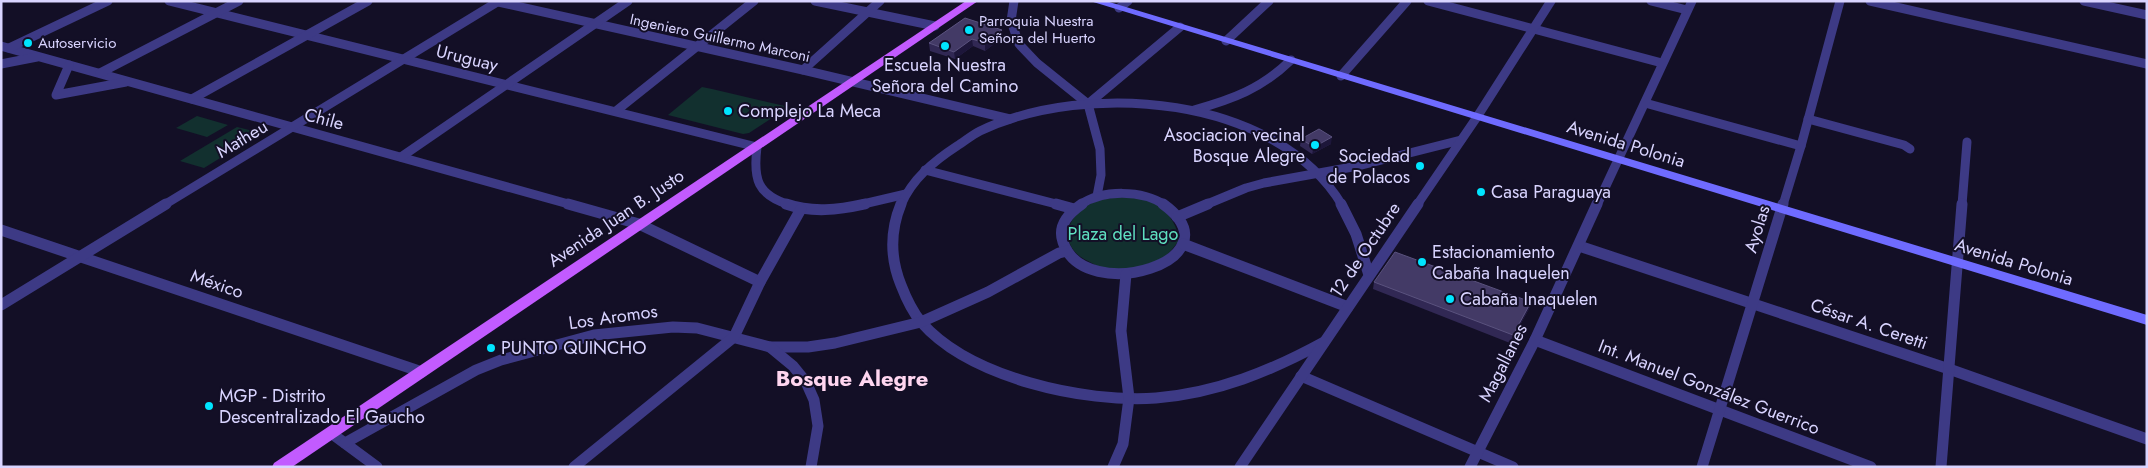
<svg xmlns="http://www.w3.org/2000/svg" width="2148" height="468" viewBox="0 0 2148 468" font-family="Jost,sans-serif">
<style>
.green{fill:#12302f}
.lines{fill:none;stroke-linecap:round;stroke-linejoin:round}
.minor-far1{stroke:#3d3a85;stroke-width:9}
.minor{stroke:#3d3a85;stroke-width:11}
.secondary{fill:#6f6bff;fill-rule:evenodd}
.primary{fill:#c25bff;fill-rule:evenodd}
.wall{fill:#312854}
.shaded-wall{fill:#1d163a}
.building{fill:#433a66;stroke:#5a527e}
.poi-dot{fill:#00e5ff;stroke:#130f26;stroke-width:2}
.labels{text-anchor:middle;dominant-baseline:central;stroke-width:4;stroke-linejoin:round;paint-order:stroke}
.far-poi-label{font-size:15px;fill:#d9d4ff;stroke:#130f26;text-anchor:start}
.far-street-label{font-size:15px;fill:#d9d4ff;stroke:#130f26}
.street-label{font-size:18px;fill:#d9d4ff;stroke:#130f26}
.poi-label{font-size:18px;fill:#d9d4ff;stroke:#130f26;text-anchor:start}
.park-label{font-size:18px;fill:#5fe0c0;stroke:#130f26}
.district-label{font-size:22px;font-weight:bold;fill:#ffd6f0;stroke:#130f26}
</style>
<rect width="100%" height="100%" fill="#130f26"/>
<!-- green -->
<g class="green">
<polygon points="702,87 712,89 789,107 749,133 743,134 668,115"/>
<polygon points="197,116 228,125 207,137 176,128"/>
<polygon points="237,127 261,133 204,168 180,161"/>
<path d="M1121,197C1129,198 1138,197 1145,199C1164,205 1177,222 1179,240C1164,262 1151,269 1125,269C1119,269 1112,270 1106,269C1100,268 1094,264 1088,261C1060,248 1063,220 1088,205C1098,199 1110,198 1121,197Z"/>
</g>
<g class="lines">
<!-- minor-far1 -->
<g class="minor-far1">
<path d="M169,1L757,147C753,179 757,195 790,205"/>
<polyline points="494,1 803,70 1010,119"/>
<polyline points="815,1 935,26"/>
<polyline points="1014,1 1011,21 1019,44 1037,63 1088,104 1100,149 1101,175 1097,196"/>
<polyline points="1428,1 1662,63"/>
<polyline points="1651,1 1687,10"/>
<polyline points="1870,1 2147,64"/>
<polyline points="2084,1 2147,15"/>
<polyline points="1119,8 1128,1"/>
<polyline points="1226,41 1269,1"/>
<polyline points="1,46 572,205"/>
<polyline points="9,48 108,1"/>
<polyline points="1,64 37,57"/>
<polyline points="69,65 56,95 126,82"/>
<polyline points="803,70 880,1"/>
<polyline points="100,73 239,1"/>
<polyline points="1341,76 1407,1"/>
<polyline points="192,99 368,1"/>
<polyline points="1645,103 1801,146"/>
<polyline points="1088,104 1180,27"/>
<path d="M1194,110C1233,99 1261,89 1291,60"/>
<polyline points="616,111 754,1"/>
<polyline points="1808,119 1904,145 1910,149"/>
<polyline points="401,157 628,1"/>
<polyline points="925,170 1060,205"/>
<polyline points="164,205 499,1"/>
<polyline points="859,205 906,194"/>
<path d="M901,205C912,179 934,161 957,146C965,141 972,135 980,131C1087,80 1276,95 1342,205"/>
<path d="M1080,205C1103,189 1142,190 1165,205"/>
<polyline points="1205,205 1246,188 1264,183 1358,166 1461,140"/>
<polyline points="1417,205 1477,117 1551,1"/>
<polyline points="1597,205 1692,1"/>
<polyline points="1783,205 1801,146 1840,1"/>
<polyline points="1962,205 1967,142"/>
</g>
<!-- minor -->
<g class="minor">
<polyline points="568,204 639,224 760,282"/>
<path d="M786,204C812,213 838,210 865,204"/>
<path d="M901,204C890,231 890,258 901,285C906,298 912,311 921,322C970,378 1084,403 1156,398C1217,393 1271,371 1324,342"/>
<polyline points="1056,204 1074,209"/>
<path d="M1082,204C1069,213 1057,225 1063,242C1084,307 1241,260 1163,204"/>
<polyline points="1341,204 1356,234 1369,275"/>
<polyline points="1177,217 1208,204"/>
<polyline points="1,230 422,372"/>
<polyline points="1183,244 1348,307"/>
<polyline points="1579,246 1949,369 2147,439"/>
<polyline points="1,305 166,204"/>
<polyline points="1535,340 1871,467"/>
<polyline points="770,347 808,347 835,343 921,322 988,292 1059,253 1067,251"/>
<polyline points="1301,376 1513,467"/>
<polyline points="331,433 377,467"/>
<polyline points="345,443 476,370 501,360 594,335 673,327 697,328 770,347 793,366 806,382 814,400 818,426 811,467"/>
<polyline points="574,467 734,337 760,282 801,209"/>
<polyline points="1113,467 1123,444 1129,398 1121,331 1126,274"/>
<polyline points="1240,467 1418,204"/>
<polyline points="1470,467 1535,340 1597,204"/>
<polyline points="1702,467 1783,204"/>
<polyline points="1941,467 1962,204"/>
</g>
<!-- secondary -->
<polygon class="secondary" points="1090,1 1106,1 2147,315 2147,325"/>
<!-- primary -->
<polygon class="primary" points="966,1 978,1 292,467 272,467 274,463"/>
</g>
<!-- wall -->
<g class="wall">
<polygon points="965,18 1003,37 985,51 973,46 955,59 930,51 929,43"/>
<polygon points="1301,139 1331,144 1312,154 1300,146"/>
<polygon points="1374,282 1531,302 1529,309 1510,343 1373,289"/>
</g>
<!-- shaded-wall -->
<g class="shaded-wall">
<polygon points="1002,30 1003,37 985,51 985,43"/>
<polygon points="972,39 973,46 955,59 954,52"/>
<polygon points="1332,137 1331,144 1312,154 1314,147"/>
<polygon points="1531,302 1529,309 1510,343 1513,335"/>
</g>
<!-- building -->
<g class="building">
<polygon points="965,18 1002,30 985,43 972,39 954,52 929,43"/>
<polygon points="1319,129 1332,137 1314,147 1301,139"/>
<polygon points="1395,252 1531,302 1513,335 1374,282"/>
</g>
<!-- markers -->
<g class="poi-dot">
<circle cx="969" cy="30" r="5"/>
<circle cx="28" cy="43" r="5"/>
<circle cx="945" cy="46" r="5"/>
<circle cx="728" cy="111" r="5"/>
<circle cx="1315" cy="145" r="5"/>
<circle cx="1420" cy="166" r="5"/>
<circle cx="1481" cy="192" r="5"/>
<circle cx="1422" cy="262" r="5"/>
<circle cx="1450" cy="299" r="5"/>
<circle cx="491" cy="348" r="5"/>
<circle cx="209" cy="406" r="5"/>
</g>
<g class="labels">
<!-- far-poi labels -->
<g class="far-poi-label">
<text x="979" y="21">Parroquia Nuestra<tspan x="979" dy="17">Señora del Huerto</tspan></text>
<text x="38" y="43">Autoservicio</text>
</g>
<!-- far-street labels -->
<g class="far-street-label">
<text transform="translate(720 38) rotate(12)">Ingeniero Guillermo Marconi</text>
</g>
<!-- street labels -->
<g class="street-label">
<text transform="translate(467 58) rotate(14)">Uruguay</text>
<text transform="translate(324 119) rotate(15)">Chile</text>
<text transform="translate(242 139) rotate(-31)">Matheu</text>
<text transform="translate(1626 144) rotate(17)">Avenida Polonia</text>
<text transform="translate(616 218) rotate(-34)">Avenida Juan B. Justo</text>
<text transform="translate(1757 229) rotate(-73)">Ayolas</text>
<text transform="translate(1365 250) rotate(-56)">12 de Octubre</text>
<text transform="translate(2014 262) rotate(17)">Avenida Polonia</text>
<text transform="translate(217 284) rotate(19)">México</text>
<text transform="translate(613 317) rotate(-8)">Los Aromos</text>
<text transform="translate(1869 324) rotate(19)">César A. Ceretti</text>
<text transform="translate(1503 363) rotate(-63)">Magallanes</text>
<text transform="translate(1709 387) rotate(21)">Int. Manuel González Guerrico</text>
</g>
<!-- poi labels -->
<g class="poi-label">
<text x="945" y="65" text-anchor="middle">Escuela Nuestra<tspan x="945" dy="21">Señora del Camino</tspan></text>
<text x="738" y="111">Complejo La Meca</text>
<text x="1305" y="135" text-anchor="end">Asociacion vecinal<tspan x="1305" dy="21">Bosque Alegre</tspan></text>
<text x="1410" y="156" text-anchor="end">Sociedad<tspan x="1410" dy="21">de Polacos</tspan></text>
<text x="1491" y="192">Casa Paraguaya</text>
<text x="1432" y="252">Estacionamiento<tspan x="1432" dy="21">Cabaña Inaquelen</tspan></text>
<text x="1460" y="299">Cabaña Inaquelen</text>
<text x="501" y="348">PUNTO QUINCHO</text>
<text x="219" y="396">MGP - Distrito<tspan x="219" dy="21">Descentralizado El Gaucho</tspan></text>
</g>
<!-- park labels -->
<g class="park-label">
<text x="1123" y="234">Plaza del Lago</text>
</g>
<!-- district labels -->
<g class="district-label">
<text x="852" y="378">Bosque Alegre</text>
</g>
</g>
<!-- border -->
<rect width="2148" height="468" fill="none" stroke="#d9d4ff" stroke-width="5"/>
</svg>
